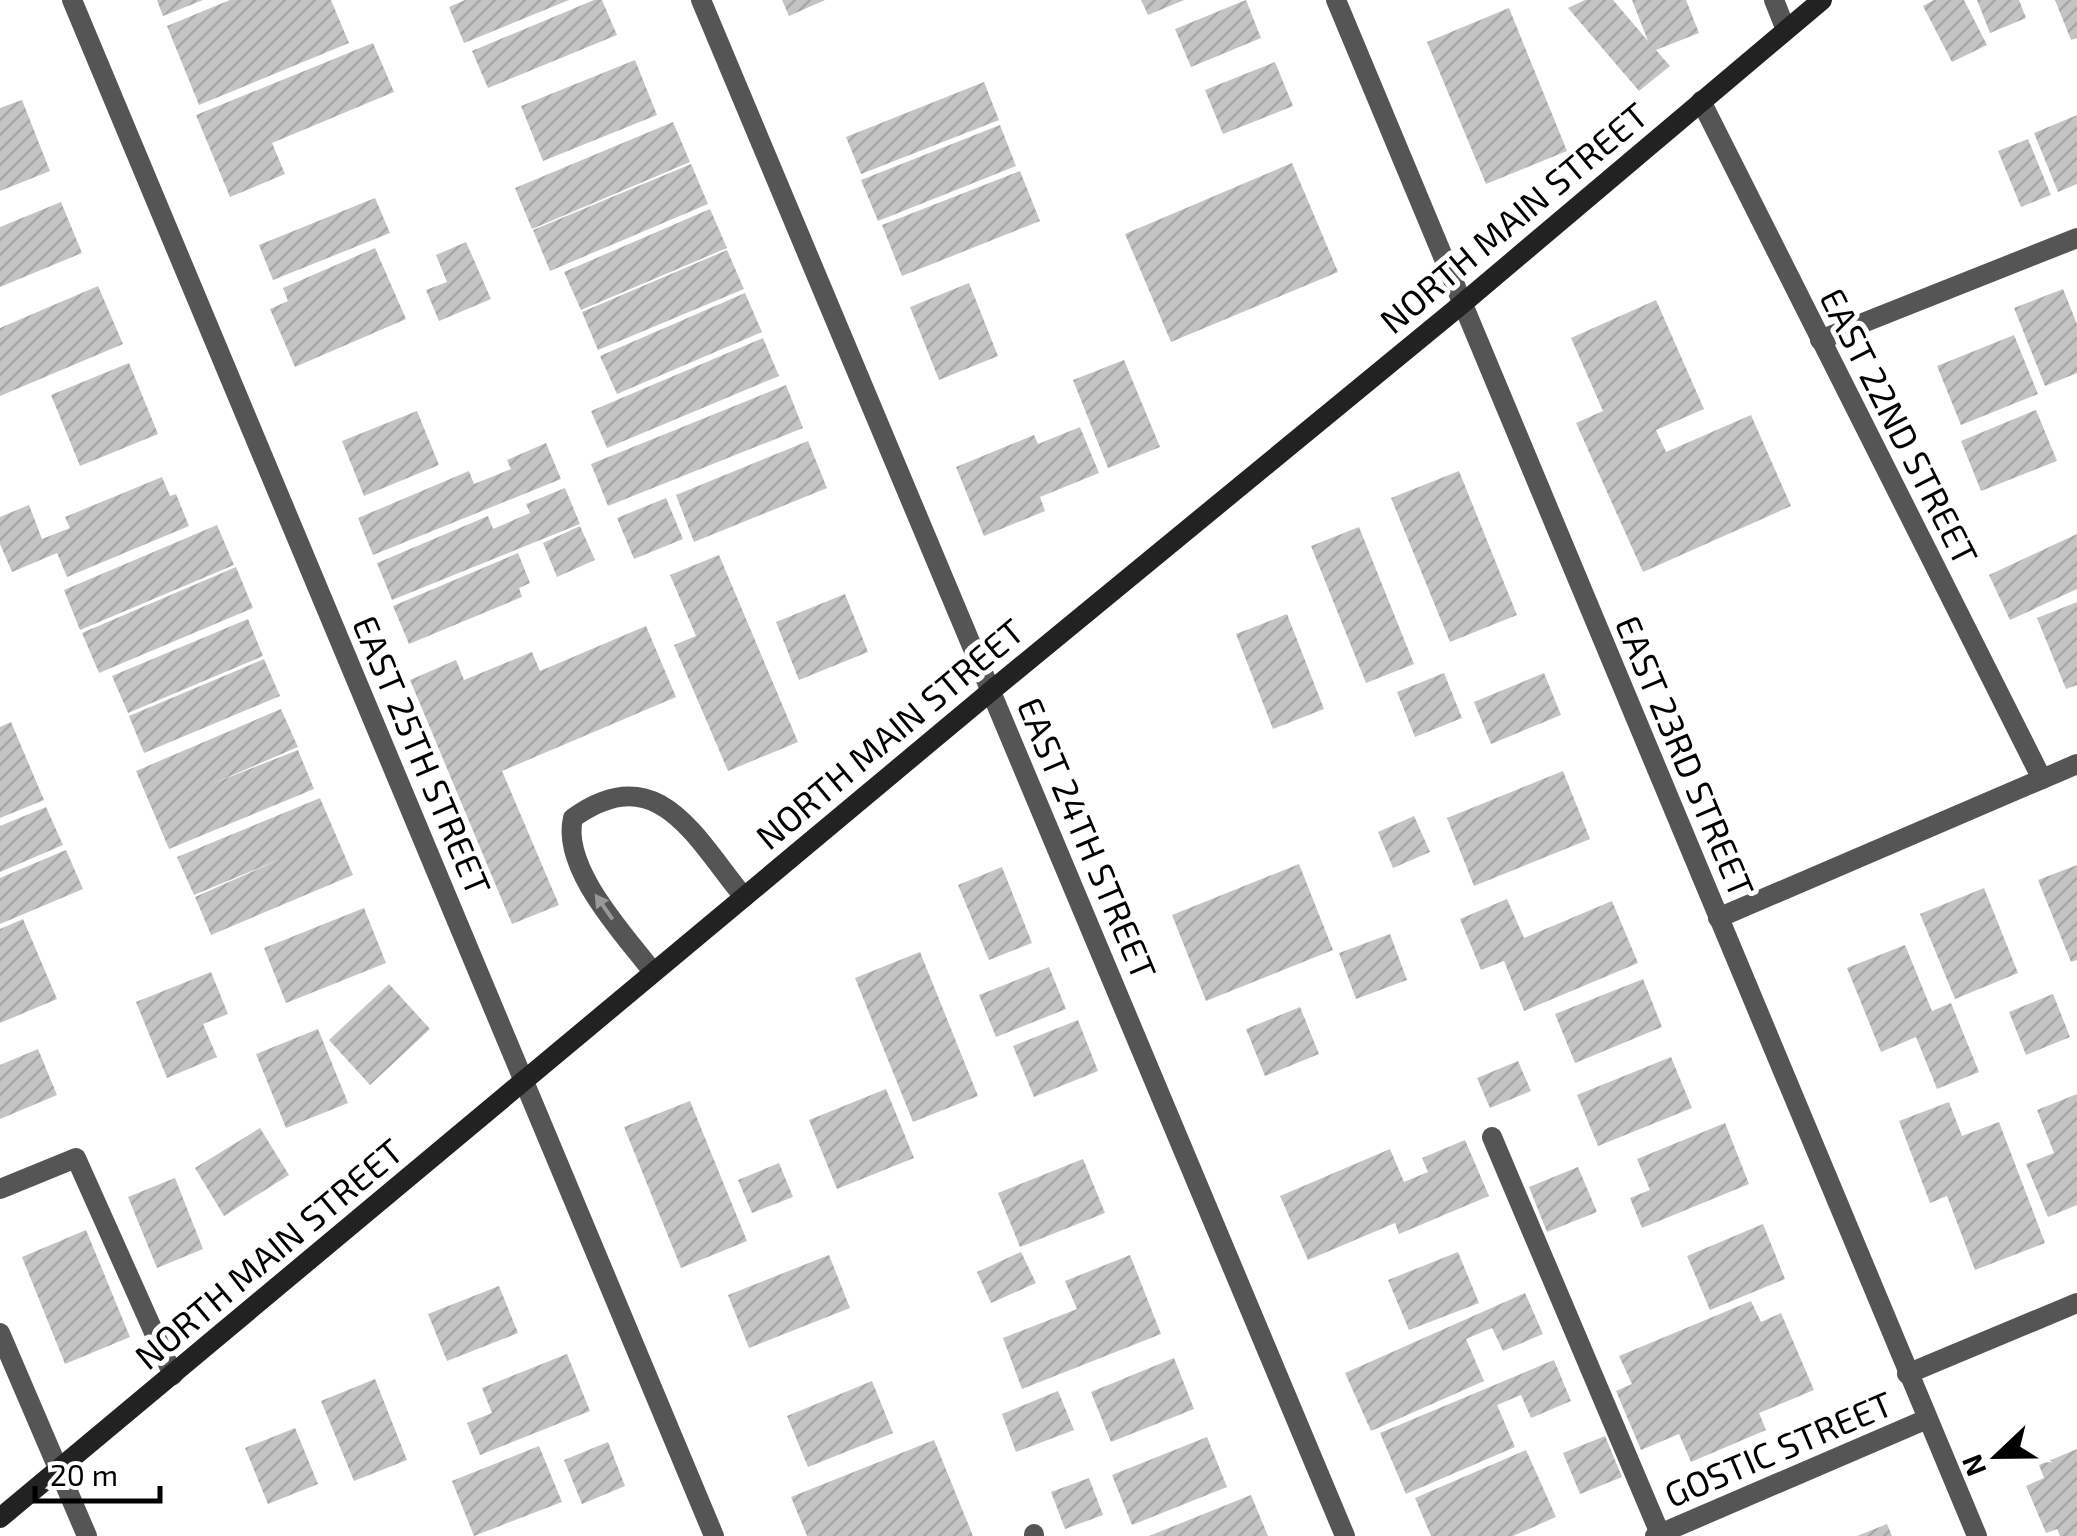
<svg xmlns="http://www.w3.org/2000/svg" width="2077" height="1536" viewBox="0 0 2077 1536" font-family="'Exo 2',sans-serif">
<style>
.building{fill:url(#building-hatch)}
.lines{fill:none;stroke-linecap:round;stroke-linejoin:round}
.lane{stroke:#555;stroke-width:20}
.street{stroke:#555;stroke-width:20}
.secondary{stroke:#222;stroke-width:20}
.oneway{fill:#999}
.labels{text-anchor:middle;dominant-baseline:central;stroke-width:10;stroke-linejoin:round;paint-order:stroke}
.street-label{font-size:35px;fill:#000;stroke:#fff}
</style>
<defs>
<pattern id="building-hatch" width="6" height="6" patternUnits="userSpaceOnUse" patternTransform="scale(2.5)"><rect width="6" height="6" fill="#c4c4c4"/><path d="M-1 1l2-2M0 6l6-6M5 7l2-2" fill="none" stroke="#a7a7a7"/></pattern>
</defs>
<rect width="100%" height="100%" fill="#fff"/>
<!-- building -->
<g class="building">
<polygon points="157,0 203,0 163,16"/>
<polygon points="230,0 331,0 349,43 199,105 167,26"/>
<polygon points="465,0 569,0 464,43 449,7"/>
<polygon points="594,0 602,0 617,35 488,88 472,51"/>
<polygon points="782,0 825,0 789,16"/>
<polygon points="1141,0 1184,0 1148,15"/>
<polygon points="1246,0 1261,38 1191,67 1175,29"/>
<polygon points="1585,0 1613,0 1648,41 1632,0 1686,0 1699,33 1656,50 1670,66 1639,91 1568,8"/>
<polygon points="1934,0 1964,0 1987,45 1952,62 1923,6"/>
<polygon points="1977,0 2019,0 2026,18 1990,33"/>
<polygon points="2055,0 2077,0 2077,38 2071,40"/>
<polygon points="1509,8 1567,151 1486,184 1427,42"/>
<polygon points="373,43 394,92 272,143 285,174 230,197 196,115"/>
<polygon points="635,60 657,115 543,161 521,106"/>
<polygon points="1275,62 1293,106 1223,134 1205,90"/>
<polygon points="984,82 999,120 861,174 846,137"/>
<polygon points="22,100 50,171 0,191 0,108"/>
<polygon points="2077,115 2077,184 2058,192 2034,133"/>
<polygon points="673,122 690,162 532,229 515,188"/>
<polygon points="1000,125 1016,166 878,221 861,180"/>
<polygon points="2028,139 2051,195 2021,207 1998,151"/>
<polygon points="1292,163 1338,272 1171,342 1125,234"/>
<polygon points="691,164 708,204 550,271 533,230"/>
<polygon points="1020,171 1040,221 902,276 882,225"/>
<polygon points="375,198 390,233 273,280 259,245"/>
<polygon points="61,202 82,253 0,287 0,227"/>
<polygon points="710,209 727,248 581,310 564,272"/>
<polygon points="466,242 491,299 439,321 426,290 447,282 436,255"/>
<polygon points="375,248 406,319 295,367 270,309 288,301 283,288"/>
<polygon points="727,250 744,289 598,350 582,312"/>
<polygon points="969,283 998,356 939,380 910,307"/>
<polygon points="98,286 123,344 0,396 0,328"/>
<polygon points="2063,289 2077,324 2077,373 2045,386 2014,308"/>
<polygon points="745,293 762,332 617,394 600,356"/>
<polygon points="1656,300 1704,409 1656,430 1666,452 1751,415 1791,506 1643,572 1576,423 1603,411 1571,338"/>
<polygon points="2014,335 2038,394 1961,425 1937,366"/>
<polygon points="763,338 779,376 607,448 591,411"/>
<polygon points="1124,360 1160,447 1108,468 1073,380"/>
<polygon points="129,363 158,434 80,466 51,395"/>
<polygon points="786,385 803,428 608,506 591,464"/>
<polygon points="2036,410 2057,461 1981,491 1961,441"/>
<polygon points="417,411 439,465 364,496 342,441"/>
<polygon points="1080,427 1099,473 1040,497 1045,511 984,536 956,467 1034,435 1038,444"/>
<polygon points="808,441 827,488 694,542 676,495"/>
<polygon points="546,443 561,479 373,555 358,518 469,471 474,484 511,469 507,460"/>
<polygon points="1459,471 1517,615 1450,642 1391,498"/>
<polygon points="162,477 170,496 176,494 189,526 67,577 57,553 12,572 0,544 0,517 29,505 42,539 70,528 65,517"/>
<polygon points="565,488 580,524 392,600 377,563 488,516 493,529 530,513 526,504"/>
<polygon points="666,498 683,539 634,559 617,518"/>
<polygon points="217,525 234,565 80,630 64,590"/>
<polygon points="580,526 595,560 557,577 543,543"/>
<polygon points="1359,527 1414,664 1366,683 1311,546"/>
<polygon points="2077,534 2077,589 2010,620 1989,575"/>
<polygon points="518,553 530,583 519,588 522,597 409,644 393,606"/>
<polygon points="719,555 798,742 728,771 674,645 696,636 670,575"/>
<polygon points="236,567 253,608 99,673 82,633"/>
<polygon points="845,594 868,652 799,680 776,622"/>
<polygon points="2077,602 2077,685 2066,689 2037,618"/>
<polygon points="1287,614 1324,709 1273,729 1236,634"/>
<polygon points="248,619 263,656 128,713 112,676"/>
<polygon points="646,626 676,697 502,771 559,905 512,924 410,680 456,660 464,680 532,652 540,671"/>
<polygon points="264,659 280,696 144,753 129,716"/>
<polygon points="1444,673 1462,718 1415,737 1397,692"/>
<polygon points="1544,673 1561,715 1491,744 1474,702"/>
<polygon points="281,709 298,747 214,783 298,750 314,789 169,849 136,771"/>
<polygon points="11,722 44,800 0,818 0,727"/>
<polygon points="1563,771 1590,839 1474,886 1447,818"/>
<polygon points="320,798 353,875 211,935 195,897 283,858 194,895 177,857"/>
<polygon points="46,807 63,845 0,872 0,826"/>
<polygon points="1414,816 1430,852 1393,868 1378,832"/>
<polygon points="66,850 83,889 0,924 0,878"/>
<polygon points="1299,864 1333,950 1206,1001 1172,915"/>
<polygon points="2077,865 2077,960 2071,962 2038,880"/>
<polygon points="1002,867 1032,943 989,960 958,885"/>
<polygon points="1984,888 2018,973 1955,999 1920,914"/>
<polygon points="1507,899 1524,938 1612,901 1638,963 1524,1011 1504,961 1481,970 1460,919"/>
<polygon points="364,908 386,963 286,1003 264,948"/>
<polygon points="23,919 57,999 0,1023 0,929"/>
<polygon points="1390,934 1407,980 1356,999 1339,953"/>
<polygon points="1905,945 1932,1011 1951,1003 1979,1072 1937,1089 1916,1037 1881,1052 1847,968"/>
<polygon points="920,952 978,1096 913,1122 855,978"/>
<polygon points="1049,967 1066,1009 996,1037 979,995"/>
<polygon points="211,972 228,1014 203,1024 217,1057 167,1078 136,1002"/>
<polygon points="1643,979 1662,1027 1575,1063 1555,1014"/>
<polygon points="389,984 430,1029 370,1085 329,1040"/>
<polygon points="2053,994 2070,1037 2026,1055 2009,1012"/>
<polygon points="1300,1007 1319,1054 1265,1076 1246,1029"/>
<polygon points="1078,1020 1098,1071 1034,1097 1013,1046"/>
<polygon points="318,1029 348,1103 286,1128 256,1054"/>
<polygon points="38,1049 57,1095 0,1119 0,1065"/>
<polygon points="1671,1057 1692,1108 1598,1146 1577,1095"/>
<polygon points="1518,1061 1531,1091 1490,1108 1477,1078"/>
<polygon points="886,1089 914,1158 837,1189 809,1120"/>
<polygon points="2077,1094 2077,1205 2048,1217 2026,1164 2054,1153 2037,1110"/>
<polygon points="690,1101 747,1241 681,1268 624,1127"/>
<polygon points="1949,1102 1962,1136 1999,1122 2045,1243 1975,1270 1947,1196 1930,1203 1899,1121"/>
<polygon points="1725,1123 1749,1184 1642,1228 1630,1198 1650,1190 1637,1159"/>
<polygon points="260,1128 289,1175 224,1216 195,1168"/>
<polygon points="1465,1140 1489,1196 1399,1234 1395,1223 1308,1260 1280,1196 1390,1149 1404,1182 1428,1172 1422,1158"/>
<polygon points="1083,1159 1105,1213 1020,1247 998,1193"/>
<polygon points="779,1163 793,1197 752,1213 738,1180"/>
<polygon points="1578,1167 1597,1212 1547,1232 1529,1187"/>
<polygon points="175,1178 203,1249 157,1268 128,1197"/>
<polygon points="1763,1224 1785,1279 1710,1310 1687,1256"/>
<polygon points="86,1230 130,1337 65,1364 22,1257"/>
<polygon points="1021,1252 1036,1283 991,1303 977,1272"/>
<polygon points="1458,1252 1479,1303 1409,1330 1388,1280"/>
<polygon points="829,1255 850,1308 749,1348 728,1295"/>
<polygon points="1130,1255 1161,1334 1022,1389 1003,1338 1077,1309 1065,1281"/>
<polygon points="499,1286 518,1333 447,1361 428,1314"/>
<polygon points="1525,1293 1543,1334 1503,1351 1492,1328 1466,1339 1484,1381 1371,1431 1345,1373"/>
<polygon points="1751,1301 1761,1322 1781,1313 1814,1390 1759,1413 1766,1430 1691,1462 1679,1434 1641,1450 1616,1391 1632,1384 1619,1356"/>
<polygon points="567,1354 590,1411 480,1455 467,1423 492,1413 482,1388"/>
<polygon points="1174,1358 1194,1409 1111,1442 1091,1392"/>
<polygon points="1554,1360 1571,1401 1531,1418 1521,1395 1497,1405 1515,1447 1406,1494 1380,1433"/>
<polygon points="375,1379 407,1460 354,1481 321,1401"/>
<polygon points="872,1381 893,1433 808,1467 787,1416"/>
<polygon points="1058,1391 1074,1430 1016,1452 1002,1414"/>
<polygon points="295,1428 318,1484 268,1504 245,1448"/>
<polygon points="1605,1436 1622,1477 1580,1494 1563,1453"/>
<polygon points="1207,1437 1227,1487 1132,1525 1112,1475"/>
<polygon points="934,1440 973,1536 807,1536 791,1497"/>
<polygon points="608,1442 625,1486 582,1504 564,1460"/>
<polygon points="539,1446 562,1502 474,1536 452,1481"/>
<polygon points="2077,1449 2077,1536 2060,1536 2057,1529 2046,1533 2026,1486 2044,1478 2039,1465"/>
<polygon points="1526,1450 1556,1517 1513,1536 1431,1536 1415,1498"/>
<polygon points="1089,1478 1103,1515 1065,1529 1051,1492"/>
<polygon points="1251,1495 1268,1536 1149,1536"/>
<polygon points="1887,1524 1892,1536 1857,1536"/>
</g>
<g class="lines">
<!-- lane -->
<g class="lane">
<path d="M653,972C624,934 561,868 573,818C658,757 695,838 744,897"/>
<polyline points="1492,1137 1661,1536"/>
<polyline points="0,1189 76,1158 173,1375"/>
<polyline points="1034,1534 1034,1536"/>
</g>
<!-- street -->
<g class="street">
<polyline points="72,0 714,1536"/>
<polyline points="701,0 1345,1536"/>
<polyline points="1336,0 1977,1536"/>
<polyline points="1774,0 1786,30"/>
<polyline points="1701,101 2042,779"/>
<polyline points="1820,340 2077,238"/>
<polyline points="1718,918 2077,764"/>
<polyline points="0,1333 87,1536"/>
<polyline points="1907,1374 2077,1303"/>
<polyline points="1655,1536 1927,1419"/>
</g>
<!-- secondary -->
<polyline class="secondary" points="0,1518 991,691 1462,304 1822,0"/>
</g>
<!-- one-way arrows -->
<defs><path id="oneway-solid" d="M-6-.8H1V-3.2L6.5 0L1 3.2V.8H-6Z" transform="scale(2.5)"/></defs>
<use class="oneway" href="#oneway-solid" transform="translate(604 907) rotate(-125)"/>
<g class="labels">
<!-- street labels -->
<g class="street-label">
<text transform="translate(1513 217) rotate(-40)">NORTH MAIN STREET</text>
<text transform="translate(1900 426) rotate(63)">EAST 22ND STREET</text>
<text transform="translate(889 733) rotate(-40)">NORTH MAIN STREET</text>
<text transform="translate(423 755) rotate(67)">EAST 25TH STREET</text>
<text transform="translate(1686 756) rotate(67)">EAST 23RD STREET</text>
<text transform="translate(1088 838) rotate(67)">EAST 24TH STREET</text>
<text transform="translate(268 1253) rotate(-40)">NORTH MAIN STREET</text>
<text transform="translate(1778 1448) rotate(-23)">GOSTIC STREET</text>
</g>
</g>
<!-- north arrow -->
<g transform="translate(1997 1456) rotate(248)" stroke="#ffffff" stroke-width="8" paint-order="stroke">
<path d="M0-8L18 38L0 25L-18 38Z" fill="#000000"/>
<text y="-15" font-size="28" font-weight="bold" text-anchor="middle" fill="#000000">N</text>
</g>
<!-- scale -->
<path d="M35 1486v15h125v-15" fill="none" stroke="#000000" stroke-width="5"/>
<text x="50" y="1486" font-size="30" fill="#000000" stroke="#ffffff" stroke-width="8" paint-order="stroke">20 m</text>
</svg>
